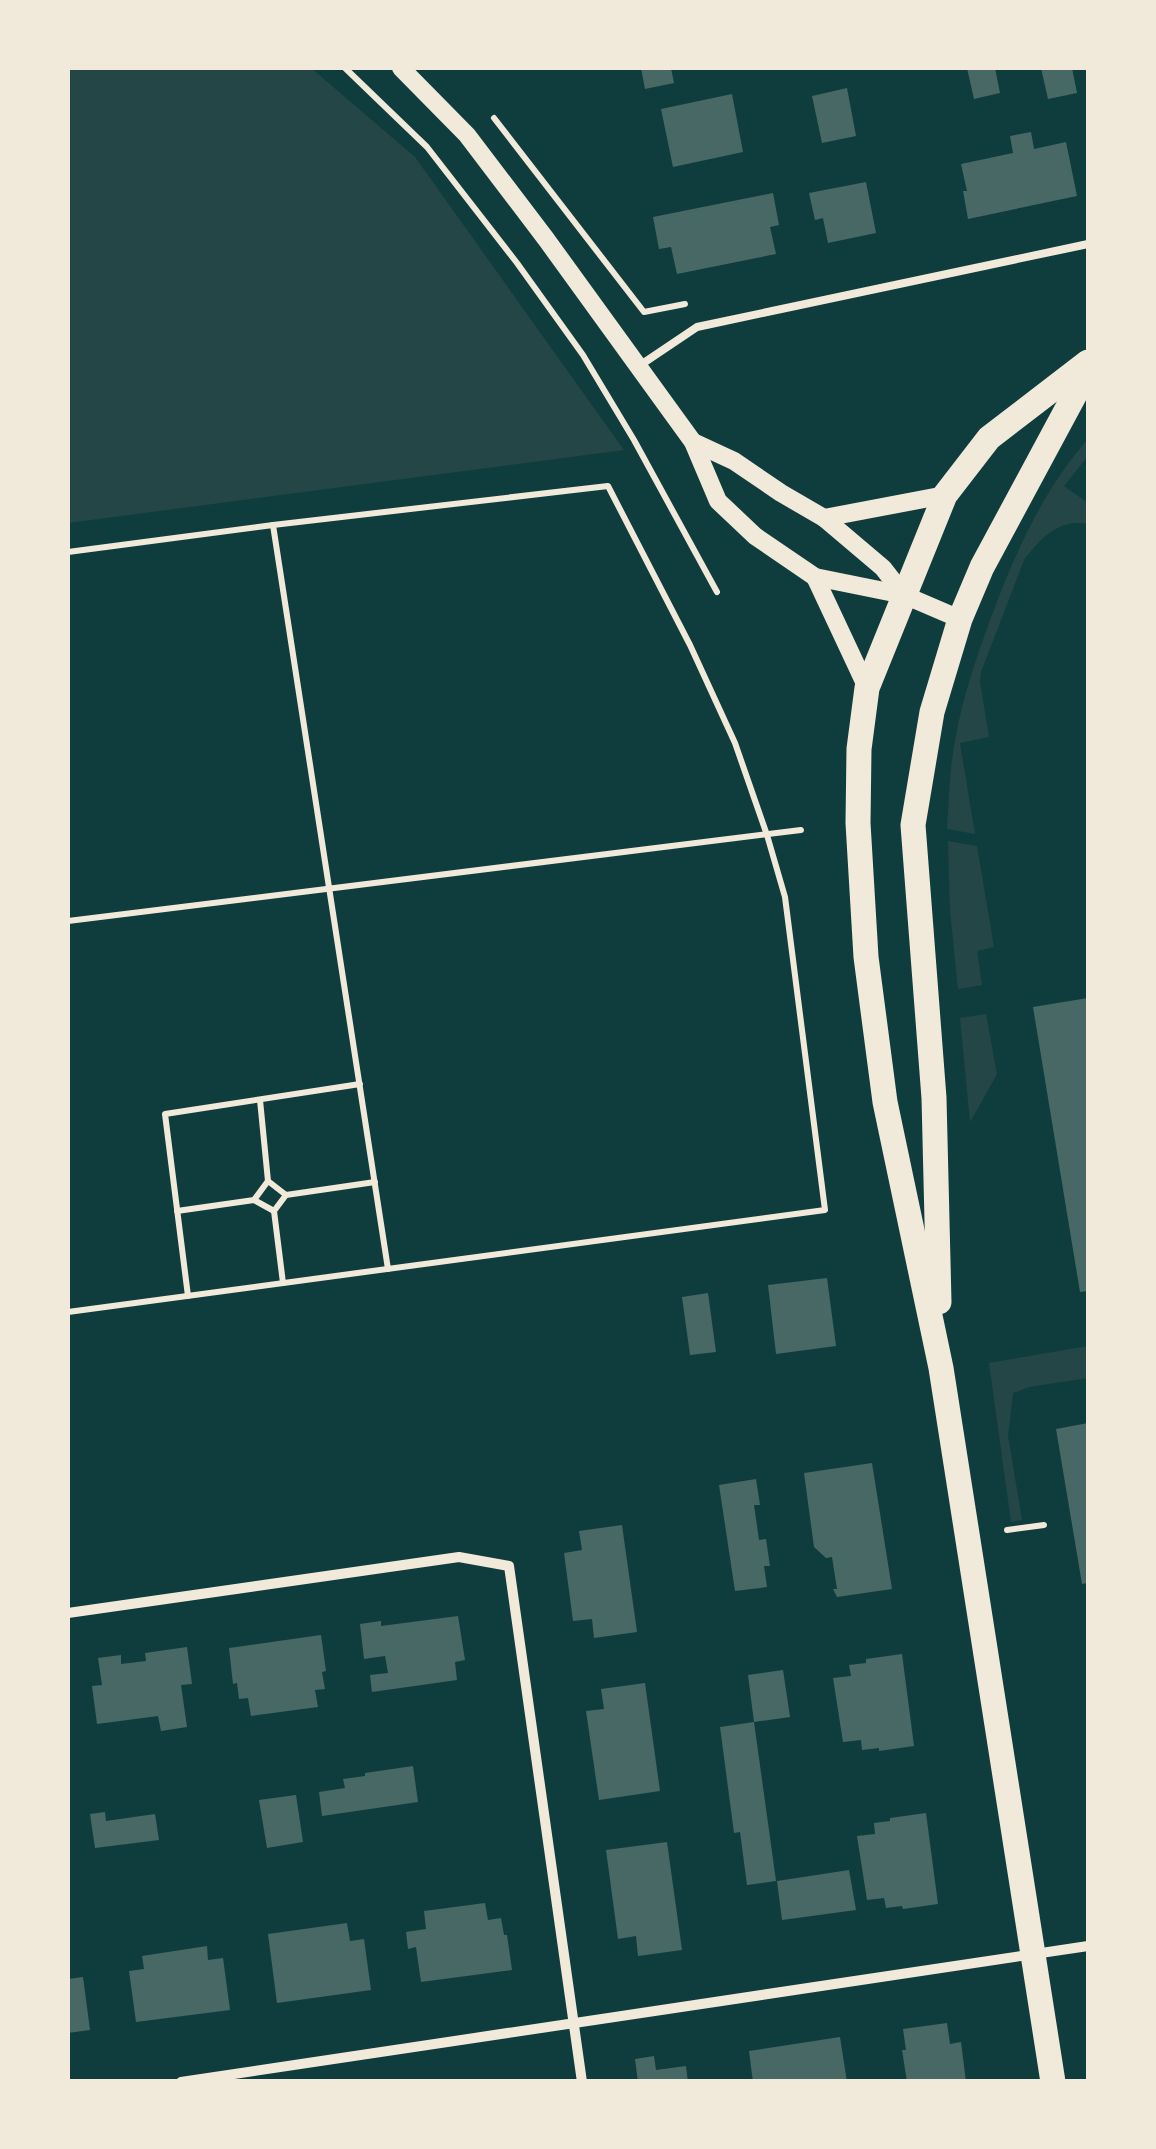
<svg xmlns="http://www.w3.org/2000/svg" width="1156" height="2149" viewBox="0 0 1156 2149" font-family="'PT Sans Narrow',sans-serif">
<style>
.green{fill:#244646}
.building{fill:#486865}
.lines{fill:none;stroke-linecap:round;stroke-linejoin:round}
.path{stroke:#f1e9da;stroke-width:6}
.service{stroke:#f1e9da;stroke-width:8}
.minor{stroke:#f1e9da;stroke-width:10}
.tertiary{stroke:#f1e9da;stroke-width:18}
.primary{stroke:#f1e9da;stroke-width:25}
</style>
<rect width="100%" height="100%" fill="#0f3d3e"/>
<!-- green -->
<g class="green">
<polygon points="68,68 311,68 415,157 624,450 68,523"/>
<path d="M1088,439V456L1064,486L1088,503V524C1060,518 1040,538 1024,560L981,672L980,682L989,737L960,743L975,834L947,829C949,804 949,778 953,753C959,712 971,673 985,634C1010,564 1039,495 1088,439Z"/>
<polygon points="948,841 977,846 994,947 977,951 982,985 958,989 950,911"/>
<polygon points="986,1014 997,1074 970,1122 960,1018"/>
<polygon points="1088,1346 1088,1378 1029,1387 1013,1393 1008,1436 1022,1520 1011,1522 989,1363"/>
</g>
<!-- building -->
<g class="building">
<polygon points="641,68 671,68 674,83 645,89"/>
<polygon points="967,68 995,68 1000,93 974,99"/>
<polygon points="1041,68 1072,68 1077,93 1048,99"/>
<polygon points="847,88 856,136 822,143 812,96"/>
<polygon points="732,94 743,152 673,167 661,109"/>
<polygon points="1031,132 1034,149 1066,142 1077,196 968,219 963,191 967,191 961,164 1013,153 1010,136"/>
<polygon points="866,182 876,233 828,243 823,218 815,220 809,193"/>
<polygon points="773,193 779,225 770,227 776,254 677,274 671,247 659,249 653,217"/>
<polygon points="1088,998 1088,1291 1080,1292 1033,1007"/>
<polygon points="827,1278 836,1346 776,1354 768,1285"/>
<polygon points="708,1293 716,1352 690,1355 682,1297"/>
<polygon points="1088,1423 1088,1583 1082,1584 1056,1429"/>
<polygon points="872,1463 892,1589 837,1597 833,1589 837,1589 832,1557 826,1558 814,1547 804,1473"/>
<polygon points="756,1479 760,1505 754,1505 759,1540 766,1539 770,1566 764,1566 767,1587 735,1591 719,1485"/>
<polygon points="622,1525 637,1632 594,1638 592,1619 573,1621 564,1553 582,1550 579,1531"/>
<polygon points="458,1616 465,1660 455,1662 457,1680 372,1692 370,1675 388,1673 385,1656 364,1659 360,1624 381,1621 381,1626"/>
<polygon points="321,1635 326,1671 322,1672 325,1689 315,1690 318,1707 251,1716 248,1698 239,1699 237,1683 233,1684 229,1648"/>
<polygon points="187,1647 192,1684 181,1685 187,1727 161,1731 158,1716 97,1724 92,1686 102,1685 98,1658 121,1655 121,1664 146,1661 145,1653"/>
<polygon points="902,1654 914,1746 879,1751 879,1748 862,1750 861,1740 843,1742 833,1678 851,1676 849,1665 866,1663 866,1659"/>
<polygon points="783,1670 790,1717 754,1722 748,1675"/>
<polygon points="645,1683 660,1791 599,1800 586,1711 604,1709 601,1689"/>
<polygon points="754,1722 776,1881 747,1885 740,1832 734,1833 720,1727"/>
<polygon points="413,1766 418,1802 322,1816 319,1792 345,1788 343,1779 365,1776 365,1773"/>
<polygon points="296,1795 303,1842 267,1848 259,1800"/>
<polygon points="105,1812 106,1821 155,1814 159,1840 95,1848 90,1814"/>
<polygon points="926,1813 938,1904 903,1909 902,1906 886,1908 884,1898 867,1900 857,1836 875,1834 874,1823 890,1821 890,1818"/>
<polygon points="667,1842 682,1950 638,1956 636,1936 618,1939 606,1850"/>
<polygon points="849,1870 856,1910 782,1920 777,1881"/>
<polygon points="485,1903 488,1920 501,1918 504,1935 507,1935 512,1970 421,1982 416,1947 408,1949 406,1932 426,1929 424,1911"/>
<polygon points="347,1923 350,1941 364,1939 371,1990 277,2003 268,1934"/>
<polygon points="207,1946 208,1960 223,1958 230,2010 136,2022 129,1971 144,1969 142,1956"/>
<polygon points="83,1977 90,2030 68,2033 68,1979"/>
<polygon points="947,2023 950,2044 961,2042 966,2082 907,2082 902,2050 906,2050 903,2029"/>
<polygon points="840,2037 847,2082 753,2082 749,2051"/>
<polygon points="654,2056 656,2070 686,2066 688,2082 638,2082 635,2059"/>
</g>
<g class="lines">
<!-- path -->
<g class="path">
<polyline points="345,68 427,147 517,263 583,355 634,440 717,592"/>
<polyline points="494,118 644,312 685,304"/>
<polyline points="273,525 388,1269"/>
<polyline points="68,552 273,525 608,486 690,645 735,743 767,835 785,897 825,1210 68,1312"/>
<polyline points="68,921 801,830"/>
<polyline points="268,1181 286,1195 375,1182"/>
<polyline points="254,1200 274,1211"/>
<polyline points="177,1211 254,1200 268,1181 260,1100"/>
<polyline points="283,1283 274,1211 286,1195"/>
<polyline points="188,1296 165,1114 360,1084"/>
<polyline points="1007,1530 1044,1525"/>
</g>
<!-- service -->
<polyline class="service" points="639,366 697,327 1088,244"/>
<!-- minor -->
<g class="minor">
<polyline points="68,1613 459,1557 509,1566 582,2082"/>
<polyline points="181,2082 1088,1946"/>
</g>
<!-- tertiary -->
<g class="tertiary">
<polyline points="401,68 467,135 546,239 693,442 718,501 755,536 815,577 904,595 960,619"/>
<polyline points="693,442 734,461 781,493 824,518 883,568 904,595"/>
<polyline points="824,518 945,495"/>
<polyline points="815,577 867,688"/>
</g>
<!-- primary -->
<g class="primary">
<polyline points="939,1302 934,1098 913,825 932,712 960,619 982,567 1088,370"/>
<polyline points="1053,2082 941,1368 885,1102 866,957 858,823 859,749 867,688 945,495 989,438 1088,362"/>
</g>
</g>
<!-- border -->
<rect width="1156" height="2149" fill="none" stroke="#f1e9da" stroke-width="140"/>
</svg>
